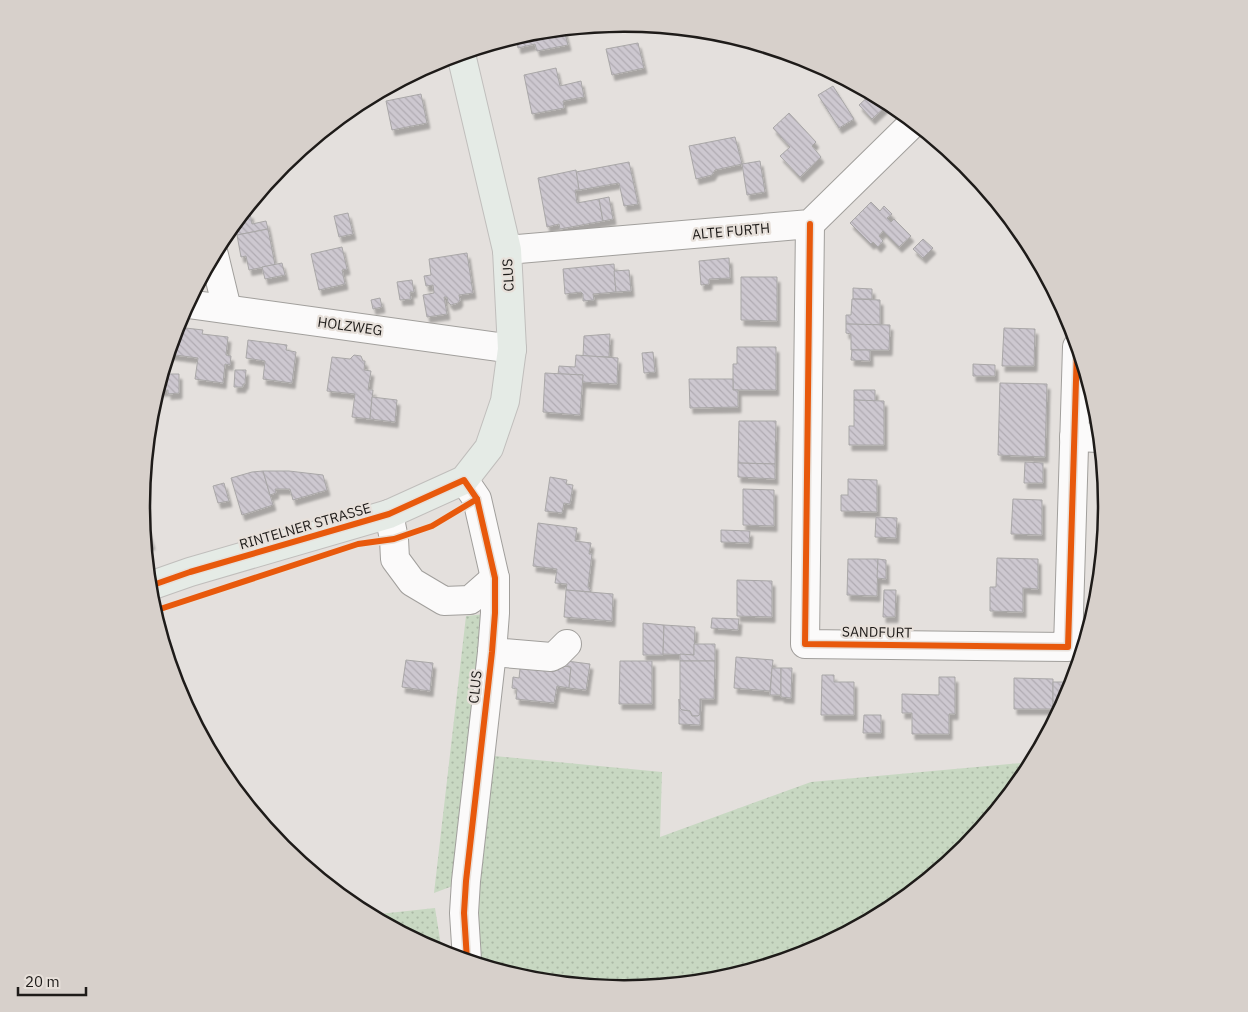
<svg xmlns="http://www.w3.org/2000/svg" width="1248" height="1012" viewBox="0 0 1248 1012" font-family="'IBM Plex Sans',sans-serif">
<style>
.grass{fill:url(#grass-dots)}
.building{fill:url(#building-back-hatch);stroke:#a9a7a7;filter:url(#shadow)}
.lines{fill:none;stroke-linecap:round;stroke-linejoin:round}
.minor-casing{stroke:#a19f9c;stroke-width:30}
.major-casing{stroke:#c0bebc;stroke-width:30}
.minor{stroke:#fbfafa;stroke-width:28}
.major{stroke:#e5ebe6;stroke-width:28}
.cycleway-casing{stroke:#e7e0da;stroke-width:9}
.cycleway{stroke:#e8590c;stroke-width:6}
.labels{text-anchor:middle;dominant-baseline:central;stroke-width:4.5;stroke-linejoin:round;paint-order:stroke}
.street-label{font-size:14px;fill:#1e1b19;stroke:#e7e0da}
.rim{fill:none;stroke:#1e1b19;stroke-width:2.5}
</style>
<defs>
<pattern id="grass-dots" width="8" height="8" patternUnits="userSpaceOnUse" patternTransform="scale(1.25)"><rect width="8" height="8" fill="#c8d8c2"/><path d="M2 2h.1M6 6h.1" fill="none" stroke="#abb9a6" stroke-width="1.8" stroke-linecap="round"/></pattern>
<pattern id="building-back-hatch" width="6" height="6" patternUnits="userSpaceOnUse" patternTransform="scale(1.25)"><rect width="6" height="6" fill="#cdc8d0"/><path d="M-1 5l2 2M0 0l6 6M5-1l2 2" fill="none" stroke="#b0abb2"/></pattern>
<filter id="shadow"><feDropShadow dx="3" dy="5.5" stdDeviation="1" flood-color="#0004"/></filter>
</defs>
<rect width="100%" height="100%" fill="#e4e0dd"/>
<!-- grass -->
<g class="grass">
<polygon points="495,613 484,755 662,772 660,837 811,782 1032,762 1025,774 965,847 892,907 808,952 718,979 624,988 530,979 481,964 466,881 434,893 466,616"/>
<polygon points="435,908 442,952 370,915"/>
</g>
<!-- building -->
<g class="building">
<polygon points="564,30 568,45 537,51 535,44 518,48 516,37 530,33"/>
<polygon points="638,43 644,68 612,75 606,49"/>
<polygon points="556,68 560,86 581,81 584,97 563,101 564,108 532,114 524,75"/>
<polygon points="833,86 854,119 839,128 818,95"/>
<polygon points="421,94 427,123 392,130 386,101"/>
<polygon points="871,94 880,99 886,106 872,119 859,105"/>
<polygon points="789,113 816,142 812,146 821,157 800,177 780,156 790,147 773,128"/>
<polygon points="735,137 742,164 715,170 712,175 696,179 689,146"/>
<polygon points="760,161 765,192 747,195 742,164"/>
<polygon points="629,162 638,204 624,206 619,183 579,190 576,172"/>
<polygon points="576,170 579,190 575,190 577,203 599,199 603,221 560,229 559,224 547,227 538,178"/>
<polygon points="609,197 613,219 603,221 599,199"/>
<polygon points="871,202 880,211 884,206 892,214 887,218 891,222 894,219 911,236 899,247 883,231 879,236 883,241 878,247 873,242 871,244 850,223"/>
<polygon points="250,213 252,224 266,221 268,229 237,235 235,224 242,215"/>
<polygon points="348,213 353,234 339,237 334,216"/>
<polygon points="268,229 275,265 249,270 246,256 241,257 237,235"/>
<polygon points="923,239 933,248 923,258 913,249"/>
<polygon points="342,247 347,269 342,270 345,284 319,290 311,254"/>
<polygon points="467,253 473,293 459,295 460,300 458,303 451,305 448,302 447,297 444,297 447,314 427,317 423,295 434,293 433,285 426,286 424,276 431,275 429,259"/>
<polygon points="729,258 730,278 709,279 709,284 701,285 699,261"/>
<polygon points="282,263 285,275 265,279 262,267"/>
<polygon points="614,264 616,292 593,294 594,300 583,301 583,294 581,292 565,294 563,269"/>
<polygon points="629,270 631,291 616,292 614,271"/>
<polygon points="741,277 777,277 777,321 741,320"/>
<polygon points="412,280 414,292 410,292 411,299 400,300 397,282"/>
<polygon points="853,288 872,289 872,299 853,299"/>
<polygon points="380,298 382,307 373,309 371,300"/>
<polygon points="852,299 880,300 880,325 846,324 846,315 851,315"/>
<polygon points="846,324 890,325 889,350 851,350 851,334 846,333"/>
<polygon points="177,327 203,330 202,334 228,337 226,355 231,356 230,365 225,364 223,383 195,379 198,358 168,354"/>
<polygon points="1004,328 1035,329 1034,366 1002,366"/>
<polygon points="610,334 609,357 583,356 584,336"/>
<polygon points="248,340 287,345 286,350 296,352 292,383 263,379 265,361 246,358"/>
<polygon points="737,347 776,347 776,390 733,390 733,364 737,364"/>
<polygon points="852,350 870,350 870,361 851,360"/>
<polygon points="653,352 655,372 644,373 642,353"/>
<polygon points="354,355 361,356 363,361 365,361 364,370 371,371 368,390 373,390 370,419 352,417 355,394 327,391 332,357 350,359"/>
<polygon points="576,355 618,358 617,384 582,382 583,375 558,374 559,366 575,367"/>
<polygon points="973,364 995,365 995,376 973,376"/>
<polygon points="235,370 246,370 245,384 243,384 243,387 234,387"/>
<polygon points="163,371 169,371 169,374 179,374 179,393 168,394 168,390 157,391"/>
<polygon points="545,373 583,375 580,415 543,412"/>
<polygon points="689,379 733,379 733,390 738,390 738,407 690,408"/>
<polygon points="1000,383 1047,384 1045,457 998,455"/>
<polygon points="854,390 875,390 875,401 854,400"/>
<polygon points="372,397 397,400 395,422 370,419"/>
<polygon points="854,400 884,401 884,445 849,445 849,426 854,426"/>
<polygon points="739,421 776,421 775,464 738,463"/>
<polygon points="1025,462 1043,463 1043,483 1024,483"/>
<polygon points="738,463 775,464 775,479 738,477"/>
<polygon points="263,471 273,505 242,515 231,478 252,472"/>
<polygon points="263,471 289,471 323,475 327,490 293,500 290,489 275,489 276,493 270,495"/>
<polygon points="550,477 567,480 566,484 573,485 570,504 564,503 562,513 545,511"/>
<polygon points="848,479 877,480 877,512 841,511 841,495 848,495"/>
<polygon points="224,483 229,501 218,503 213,486"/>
<polygon points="743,489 774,490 774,526 743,525"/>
<polygon points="1013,499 1042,500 1042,535 1011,534"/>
<polygon points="143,517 152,544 146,546"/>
<polygon points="876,517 897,518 896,538 875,537"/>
<polygon points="538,523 577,528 575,541 591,543 589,554 592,554 588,586 591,592 566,590 567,584 555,583 557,569 533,566"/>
<polygon points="721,530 750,531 749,543 721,542"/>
<polygon points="997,558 1038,559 1038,589 1023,588 1023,612 990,611 990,587 996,587"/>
<polygon points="848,559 878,559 877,596 847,595"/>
<polygon points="878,559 886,560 886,579 877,578"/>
<polygon points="737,580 772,581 772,617 737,616"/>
<polygon points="566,590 613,594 612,621 564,617"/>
<polygon points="884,590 896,590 895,617 883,617"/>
<polygon points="712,618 739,619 738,630 711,628"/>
<polygon points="643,623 664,625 663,655 643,655"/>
<polygon points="664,625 695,627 694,655 663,654"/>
<polygon points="694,644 715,644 715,661 680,661 680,654 694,655"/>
<polygon points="736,657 773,660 770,691 734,688"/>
<polygon points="406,660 433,663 430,691 402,687"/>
<polygon points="521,660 571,667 569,688 557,686 554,703 516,699 517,689 512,688 513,677 519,678"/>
<polygon points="559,660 590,664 586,690 569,688 571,667 558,665"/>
<polygon points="620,661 652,661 652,704 619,704"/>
<polygon points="680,661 715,661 714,699 700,699 700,714 698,716 692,716 690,711 682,710 680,708"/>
<polygon points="772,668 781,668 781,695 770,695"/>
<polygon points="781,668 792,668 791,698 781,697"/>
<polygon points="822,675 834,675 834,682 854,682 854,715 821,715"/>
<polygon points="939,677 955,677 955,714 949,714 949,734 912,734 912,713 902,713 902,694 939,695"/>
<polygon points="1014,678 1053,679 1053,709 1014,709"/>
<polygon points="1053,682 1067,682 1067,696 1055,718 1053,718"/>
<polygon points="679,699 680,708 682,710 690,711 692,716 698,716 700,714 701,699 700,725 679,724"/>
<polygon points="864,715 881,715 881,733 863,733"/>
</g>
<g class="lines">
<defs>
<g id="minor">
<polyline points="810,224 805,644 1068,647 1077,347"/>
<polyline points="507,250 810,224 913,123"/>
<polyline points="214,255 227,309"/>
<polyline points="188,304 512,349"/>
<polyline points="1074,437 1100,438"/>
<polyline points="464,480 477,499 495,578 495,613 492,652 466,881 464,913 467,960"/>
<polyline points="389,514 394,539 395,559 412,582 444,601 470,600 495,578"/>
<polyline points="492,652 551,657 557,654 567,644"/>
</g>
<polyline id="major" points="150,586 190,572 389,514 464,480 489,448 505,401 512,349 507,250 461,54"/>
</defs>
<!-- minor casing -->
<use href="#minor" class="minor-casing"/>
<!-- major casing -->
<use href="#major" class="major-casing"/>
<!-- minor -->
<use href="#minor" class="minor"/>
<!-- major -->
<use href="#major" class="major"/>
<defs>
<g id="cycleway">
<polyline points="810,224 805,644 1068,647 1077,347"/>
<polyline points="150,586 190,572 389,514 464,480 477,499 495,578 495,613 492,652 466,881 464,913 467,960"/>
<polyline points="154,611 358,544 394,539 432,526 477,499"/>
</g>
</defs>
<!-- cycleway casing -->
<use href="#cycleway" class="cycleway-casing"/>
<!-- cycleway -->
<use href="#cycleway" class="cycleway"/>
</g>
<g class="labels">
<!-- street labels -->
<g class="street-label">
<text transform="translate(731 231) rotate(-5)">ALTE FURTH</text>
<text transform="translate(508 275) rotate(-93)">CLUS</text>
<text transform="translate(350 326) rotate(8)">HOLZWEG</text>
<text transform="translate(305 526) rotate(-16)">RINTELNER STRASSE</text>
<text transform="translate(877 632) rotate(1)">SANDFURT</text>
<text transform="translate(475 687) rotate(-84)">CLUS</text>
</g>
</g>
<!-- crop -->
<path d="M0 0H1248V1012H0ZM150 506a474 474 0 1 1 948 0a474 474 0 1 1-948 0Z" fill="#d7d0cb" fill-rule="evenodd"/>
<path class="rim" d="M150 506a474 474 0 1 1 948 0a474 474 0 1 1-948 0Z"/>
<!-- scale -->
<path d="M18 987v8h68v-8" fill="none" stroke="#1e1b19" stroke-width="2.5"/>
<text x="25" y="987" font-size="15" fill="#1e1b19" stroke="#e7e0da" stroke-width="4" paint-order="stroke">20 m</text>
</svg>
